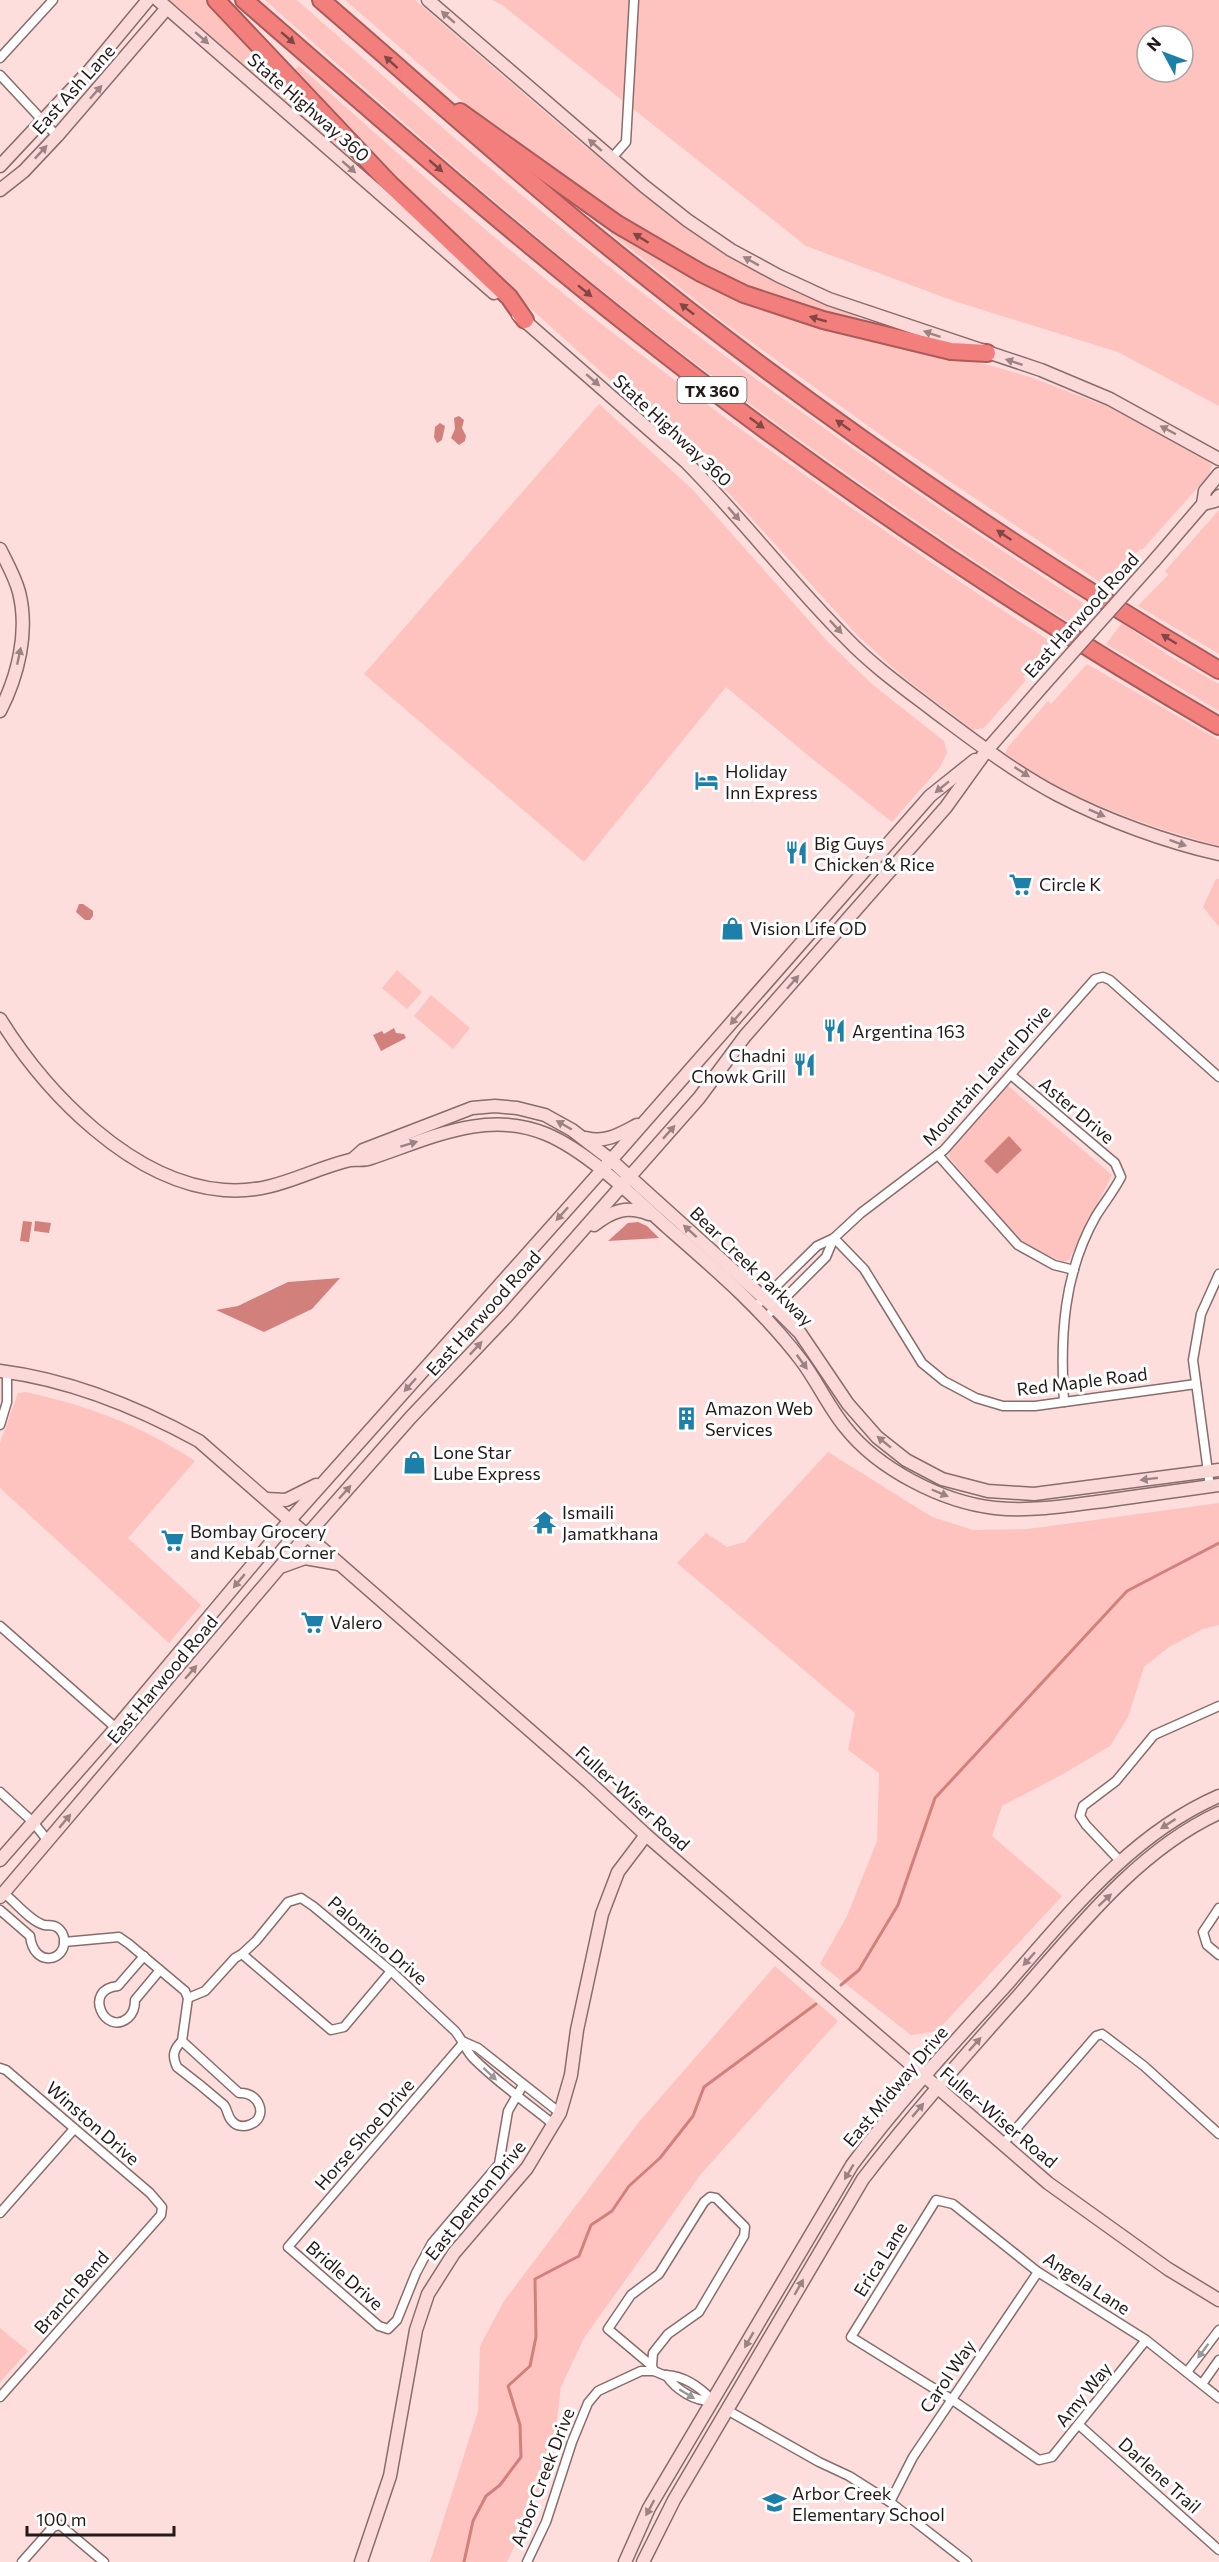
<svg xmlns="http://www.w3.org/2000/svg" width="1219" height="2562" viewBox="0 0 1219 2562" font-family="Commissioner,sans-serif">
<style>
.green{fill:#fec3be;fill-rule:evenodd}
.water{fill:#d2807c}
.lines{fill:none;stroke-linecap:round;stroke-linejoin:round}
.stream{stroke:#d2807c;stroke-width:3}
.street-casing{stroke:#876d6b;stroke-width:11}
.secondary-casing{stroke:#876d6b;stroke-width:15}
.highway-casing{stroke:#aa5b59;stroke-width:20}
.street{stroke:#fff;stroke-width:8}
.secondary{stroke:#fbd9d8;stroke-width:12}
.highway{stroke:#f27f7c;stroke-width:16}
.secondary-bridge-casing{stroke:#876d6b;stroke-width:15;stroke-linecap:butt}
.secondary-bridge{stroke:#fbd9d8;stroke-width:12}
.oneway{fill:#9a8382}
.oneway2{fill:#804745}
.oneway3{fill:#9c9897}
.labels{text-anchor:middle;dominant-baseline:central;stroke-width:6;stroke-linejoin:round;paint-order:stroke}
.shield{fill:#fff;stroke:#655e5d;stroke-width:1.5}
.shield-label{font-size:16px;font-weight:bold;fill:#231918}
.street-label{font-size:18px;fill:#231918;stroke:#fff}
.poi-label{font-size:18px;fill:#231918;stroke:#fff;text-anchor:start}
</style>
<rect width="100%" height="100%" fill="#fddedc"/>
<!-- green -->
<g class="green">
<polygon points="168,0 207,0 373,174 369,177"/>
<path d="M265,0H297C430,118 564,235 705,341C830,435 958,523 1089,607L1074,625C920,527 767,421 624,308C501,210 383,105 265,0Z"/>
<polygon points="345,0 415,0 581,143 700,237 738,262 789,289 858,317 857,319 825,312 823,315 737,285 635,229 499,133"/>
<path d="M492,0H1219V406L1118,352L954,301L806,246L502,5ZM1147,36H1183V72H1147Z"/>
<path d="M299,66C367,125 434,187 504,245C676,389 866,521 1054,644L1023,677L1026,680L984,728L973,730L903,677L857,635L695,456L434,222L293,71Z"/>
<polygon points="614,228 710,284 1030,377 1114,409 1205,459 1212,465 1209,475 1142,550 1140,549 1106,586 885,438 722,321 610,233"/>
<polygon points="599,404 692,489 828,642 873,685 944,741 947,753 940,767 892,822 810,757 726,687 584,862 364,674"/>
<polygon points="1219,510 1219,654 1138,606 1168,575 1165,571"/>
<polygon points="1122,623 1168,655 1219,684 1219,711 1106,644"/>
<path d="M1087,664L1219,740V846C1145,826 1070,799 1005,756L1007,748L1048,701L1051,704Z"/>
<polygon points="1216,879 1219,879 1219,927 1203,907"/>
<polygon points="397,970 422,992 407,1009 382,988"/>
<polygon points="431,995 470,1028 453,1049 414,1016"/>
<polygon points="1007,1085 1112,1175 1069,1260 1063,1262 1020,1243 949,1157 950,1149"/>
<path d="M25,1392C87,1405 142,1426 195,1461L128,1538L201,1605L169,1643L0,1488V1443L18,1393Z"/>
<polygon points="828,1452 932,1517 973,1530 1028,1529 1219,1503 1219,1625 1203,1629 1169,1647 1144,1667 1128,1717 1110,1746 1063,1774 1002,1806 992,1836 1062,1896 937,2031 911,2035 820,1964 847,1916 877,1841 879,1773 848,1750 855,1713 677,1563 706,1533 727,1547 745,1542"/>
<polygon points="775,1966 838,2021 701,2174 584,2338 561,2387 551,2468 507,2562 430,2562 478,2411 480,2346 504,2301 639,2122"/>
<polygon points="0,2328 28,2351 0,2382"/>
</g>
<!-- water -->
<g class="water">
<polygon points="459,416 464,420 462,428 466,436 465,441 459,445 451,438 455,429 454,418"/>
<polygon points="440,423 445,426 442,440 437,443 434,437 435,427"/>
<polygon points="79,904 83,904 93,911 93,916 90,920 85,920 76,912"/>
<polygon points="394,1028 396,1033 404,1034 406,1038 381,1051 373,1035 382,1031 384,1034"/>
<polygon points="1009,1136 1022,1150 997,1174 984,1161"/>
<polygon points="23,1221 32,1222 29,1242 20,1241"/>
<polygon points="35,1221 51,1223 49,1233 34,1231"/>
<polygon points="638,1222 647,1226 659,1238 608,1241 628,1223"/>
<polygon points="340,1278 312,1309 264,1332 216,1310 238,1306 288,1282"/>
</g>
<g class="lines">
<!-- stream -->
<g class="stream">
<polyline points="841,1985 859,1970 898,1905 935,1798 1127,1591 1219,1543"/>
<polyline points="464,2562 473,2521 486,2496 500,2485 521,2457 520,2425 508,2386 530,2366 536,2337 535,2279 579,2256 591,2225 612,2211 629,2186 660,2158 693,2116 704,2087 816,2004"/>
</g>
<defs>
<g id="street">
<polyline points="0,58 53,0"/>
<polyline points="0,75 57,136"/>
<polyline points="611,159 626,142 634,0"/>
<path d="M1011,1075L1115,1163L1121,1177C1114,1191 1104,1203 1096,1216C1063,1274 1060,1337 1064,1402"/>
<polyline points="938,1155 1018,1245 1054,1265 1074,1270"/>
<polyline points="834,1238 864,1269 922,1363 944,1381 976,1398 1003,1406 1035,1406 1196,1384"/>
<polyline points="754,1308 817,1246 834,1238 861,1213 944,1150 1095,979 1103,977 1110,980 1219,1077"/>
<polyline points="771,1312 826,1257 834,1238"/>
<polyline points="0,1425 7,1402 7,1372"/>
<polyline points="1210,1487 1193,1360 1201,1314 1219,1274"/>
<polyline points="0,1626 116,1728"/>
<polyline points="0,1792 33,1822 48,1841"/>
<polyline points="1121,1862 1086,1825 1080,1816 1083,1806 1116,1781 1154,1735 1219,1706"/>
<polyline points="1219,1908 1203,1932 1207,1945 1219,1955"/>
<path d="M0,1910L30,1936C34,1969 67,1961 64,1939C64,1935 61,1930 58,1928C53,1924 49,1926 44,1925C30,1921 15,1902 4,1893"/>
<polyline points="64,1942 119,1937 129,1944 185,1991 188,1998 182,2041"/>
<polyline points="242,1954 331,2030 344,2027 391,1971"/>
<path d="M144,1956L118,1986C82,1989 105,2037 128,2018C134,2013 135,2007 135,2000L160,1970"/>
<path d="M188,1998L205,1991L235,1958L242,1954L256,1941L288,1902L301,1898L313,1906L391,1971L455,2031C462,2039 466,2051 473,2058C499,2084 525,2101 553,2124"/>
<path d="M182,2041L239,2093C259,2091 270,2118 249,2125C243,2127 236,2126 232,2121C227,2116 228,2110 224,2105C209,2092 193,2079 177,2067C172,2056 173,2050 182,2041Z"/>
<polyline points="464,2042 288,2247 379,2326 388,2329 397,2320 416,2273 432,2243 499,2164 508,2111 523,2085"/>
<polyline points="464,2042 478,2048 560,2113"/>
<polyline points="0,2068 6,2070 150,2193 162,2207 161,2215 0,2397"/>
<polyline points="1002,2145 1096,2036 1102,2034 1144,2066 1219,2134"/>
<polyline points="0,2213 74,2129"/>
<polyline points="1146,2340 1052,2457 1039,2460 951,2399 851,2337 936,2200 953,2204 1038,2272 1146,2340 1219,2398"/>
<polyline points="652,2366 608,2329 631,2295 659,2274 704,2202 710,2197 716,2198 745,2227 744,2236 699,2312 668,2334 653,2353 652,2366 654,2371"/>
<polyline points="1187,2372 1219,2330"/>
<path d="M666,2375C676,2390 695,2402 713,2401"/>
<path d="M666,2375C684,2376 701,2388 713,2401"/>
<polyline points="1202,2384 1219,2360"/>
<polyline points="727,2410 819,2462 849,2476 890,2502 967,2562"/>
<polyline points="1079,2425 1219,2550"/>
<polyline points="890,2502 913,2457 1038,2272"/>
<polyline points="22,2562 53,2527 60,2525 104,2562"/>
<polyline points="527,2562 546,2522 572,2442 588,2403 598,2391 641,2371 654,2371 666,2376"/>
</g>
<g id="secondary">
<polyline points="158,0 494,293"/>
<polyline points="428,0 644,186 687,220 731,250 779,276 829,299 1041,370 1110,399 1219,459"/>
<polyline points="0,166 89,71 148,0"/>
<polyline points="0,190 24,171 57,136 167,8"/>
<path d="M518,315L685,461C742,518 790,582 847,639C873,666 904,688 934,711C973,740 1014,772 1058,795C1106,820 1166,842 1219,854"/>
<polyline points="1203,504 1215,501 1219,496"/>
<path d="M0,549C7,563 15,577 19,592C29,632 18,676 0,711"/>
<polyline points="1154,561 1203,504 1205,491 1219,474"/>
<path d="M0,1019C46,1093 132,1183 224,1190C274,1194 305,1171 350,1160C357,1159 364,1161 371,1158C429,1139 486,1109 546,1134C587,1151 634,1197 667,1227C714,1268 763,1310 801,1360C817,1381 828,1406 845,1427C878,1469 942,1502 995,1508C1033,1512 1073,1505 1111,1500C1147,1495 1183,1490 1219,1485"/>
<path d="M586,1138C606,1143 620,1134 637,1125"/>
<polyline points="353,1159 363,1150 472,1108 495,1106 517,1108 545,1115 572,1130 611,1160 775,1308 800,1333 848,1404 877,1437 906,1460 942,1479 988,1491 1034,1494 1219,1470"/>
<path d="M594,1225C612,1211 627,1205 649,1214"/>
<path d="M0,1371C71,1380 137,1407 199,1441L589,1782L646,1835L1048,2183L1168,2269L1219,2300"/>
<polyline points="266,1499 286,1500 316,1485"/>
<polyline points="283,1566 305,1558 339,1564"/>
<polyline points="0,1860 116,1728 290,1520 619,1151 930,796 975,760"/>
<polyline points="0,1897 307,1535 411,1417 507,1316 699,1098 745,1036 946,807 987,750 1040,689"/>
<polyline points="361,2562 390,2476 416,2330 428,2294 454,2253 527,2168 560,2113 571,2075 577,2030 602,1914 618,1872 646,1835"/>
<path d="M625,2562L649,2508L852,2165C897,2104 949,2048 1000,1992C1065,1919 1127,1836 1219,1796"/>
<path d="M643,2562L674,2500L863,2179C912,2115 965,2055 1019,1995C1076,1930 1138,1850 1219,1813"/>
</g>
<g id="highway">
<polyline points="216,0 390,184 509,297 525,320"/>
<path d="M244,0C372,111 499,223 632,328C817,475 1015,607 1219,726"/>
<path d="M321,0C414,80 504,162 599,239C794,398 1002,542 1219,670"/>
<polyline points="460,112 617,224 701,273 744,294 823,320 951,351 987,353"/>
</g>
</defs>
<!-- street casing -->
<use href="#street" class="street-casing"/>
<!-- secondary casing -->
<use href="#secondary" class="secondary-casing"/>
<!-- highway casing -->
<use href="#highway" class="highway-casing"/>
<!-- street -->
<use href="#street" class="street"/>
<!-- secondary -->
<use href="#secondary" class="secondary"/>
<!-- highway -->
<use href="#highway" class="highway"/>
<defs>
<polyline id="secondary-bridge" points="1040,689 1154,561"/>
</defs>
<!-- secondary-bridge casing -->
<use href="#secondary-bridge" class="secondary-bridge-casing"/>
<!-- secondary-bridge -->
<use href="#secondary-bridge" class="secondary-bridge"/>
</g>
<!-- one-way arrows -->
<defs><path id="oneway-solid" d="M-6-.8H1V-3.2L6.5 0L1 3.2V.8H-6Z" transform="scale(1.5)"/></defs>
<g class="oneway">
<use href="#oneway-solid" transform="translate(448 17) rotate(-139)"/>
<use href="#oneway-solid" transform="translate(202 38) rotate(41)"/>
<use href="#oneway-solid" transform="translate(96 92) rotate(-48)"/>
<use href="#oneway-solid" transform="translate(595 145) rotate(-139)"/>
<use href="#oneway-solid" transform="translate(41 152) rotate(-47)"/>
<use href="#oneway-solid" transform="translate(349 167) rotate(41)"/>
<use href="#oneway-solid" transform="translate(751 261) rotate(-151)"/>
<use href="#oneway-solid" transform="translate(932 334) rotate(-161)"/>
<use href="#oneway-solid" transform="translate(1014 362) rotate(-162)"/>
<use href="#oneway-solid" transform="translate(593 380) rotate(41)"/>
<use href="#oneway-solid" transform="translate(1168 430) rotate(-152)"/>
<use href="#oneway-solid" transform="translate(734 514) rotate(49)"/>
<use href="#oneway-solid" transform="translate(836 627) rotate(47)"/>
<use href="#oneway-solid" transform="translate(19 656) rotate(-78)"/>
<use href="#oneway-solid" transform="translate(1022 772) rotate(33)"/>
<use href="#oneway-solid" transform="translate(942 787) rotate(141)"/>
<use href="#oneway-solid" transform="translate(1097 813) rotate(24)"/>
<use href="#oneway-solid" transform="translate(1178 843) rotate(20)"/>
<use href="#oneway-solid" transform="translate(793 982) rotate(-49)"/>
<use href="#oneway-solid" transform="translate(736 1018) rotate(131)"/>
<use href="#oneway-solid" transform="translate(564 1125) rotate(-150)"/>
<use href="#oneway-solid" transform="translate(669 1132) rotate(-48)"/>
<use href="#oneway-solid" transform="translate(409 1144) rotate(-17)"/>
<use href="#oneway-solid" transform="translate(562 1214) rotate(132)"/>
<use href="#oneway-solid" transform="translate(690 1231) rotate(-138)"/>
<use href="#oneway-solid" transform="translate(476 1348) rotate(-47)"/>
<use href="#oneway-solid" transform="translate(802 1362) rotate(54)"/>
<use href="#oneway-solid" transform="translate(410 1385) rotate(132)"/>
<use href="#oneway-solid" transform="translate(884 1442) rotate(-141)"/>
<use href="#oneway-solid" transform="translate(1149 1479) rotate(173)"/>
<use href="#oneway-solid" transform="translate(345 1492) rotate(-48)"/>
<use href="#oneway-solid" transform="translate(940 1493) rotate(23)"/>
<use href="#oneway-solid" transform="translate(239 1581) rotate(130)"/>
<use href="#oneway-solid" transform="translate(191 1672) rotate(-49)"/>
<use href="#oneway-solid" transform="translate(65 1821) rotate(-50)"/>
<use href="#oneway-solid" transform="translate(1168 1824) rotate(147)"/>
<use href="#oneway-solid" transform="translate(1105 1900) rotate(-43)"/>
<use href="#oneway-solid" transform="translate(1029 1959) rotate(132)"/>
<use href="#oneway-solid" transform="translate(975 2044) rotate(-48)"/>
<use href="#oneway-solid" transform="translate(918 2110) rotate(-50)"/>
<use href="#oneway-solid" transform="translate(849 2172) rotate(121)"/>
<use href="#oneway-solid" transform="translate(799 2287) rotate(-60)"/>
<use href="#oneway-solid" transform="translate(749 2340) rotate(120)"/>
<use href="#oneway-solid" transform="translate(650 2508) rotate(118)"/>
</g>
<g class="oneway2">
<use href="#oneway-solid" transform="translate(288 38) rotate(41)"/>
<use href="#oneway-solid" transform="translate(391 62) rotate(-138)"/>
<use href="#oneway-solid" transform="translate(436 166) rotate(41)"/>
<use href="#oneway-solid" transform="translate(641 238) rotate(-148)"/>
<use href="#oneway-solid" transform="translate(585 291) rotate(39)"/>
<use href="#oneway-solid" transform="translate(687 309) rotate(-142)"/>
<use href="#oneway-solid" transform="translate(818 319) rotate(-164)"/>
<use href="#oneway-solid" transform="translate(757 423) rotate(36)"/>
<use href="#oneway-solid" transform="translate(843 425) rotate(-145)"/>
<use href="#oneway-solid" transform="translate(1004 535) rotate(-146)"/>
<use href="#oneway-solid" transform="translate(1169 639) rotate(-148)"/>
</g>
<g class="oneway3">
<use href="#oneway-solid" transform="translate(490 2074) rotate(43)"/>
<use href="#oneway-solid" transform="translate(1203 2351) rotate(127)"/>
<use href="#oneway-solid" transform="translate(687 2394) rotate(31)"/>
</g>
<!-- icons -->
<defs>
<symbol id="hotel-bare" viewBox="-9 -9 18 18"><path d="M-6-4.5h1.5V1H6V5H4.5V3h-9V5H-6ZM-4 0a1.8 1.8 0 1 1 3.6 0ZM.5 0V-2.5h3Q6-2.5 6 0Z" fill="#1d80ab" stroke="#fff" stroke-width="2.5" paint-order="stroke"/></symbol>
<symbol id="restaurant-bare" viewBox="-9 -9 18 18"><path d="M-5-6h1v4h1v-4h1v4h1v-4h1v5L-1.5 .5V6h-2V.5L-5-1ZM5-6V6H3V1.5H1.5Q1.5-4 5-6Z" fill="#1d80ab" stroke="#fff" stroke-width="2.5" paint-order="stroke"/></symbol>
<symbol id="supermarket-bare" viewBox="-9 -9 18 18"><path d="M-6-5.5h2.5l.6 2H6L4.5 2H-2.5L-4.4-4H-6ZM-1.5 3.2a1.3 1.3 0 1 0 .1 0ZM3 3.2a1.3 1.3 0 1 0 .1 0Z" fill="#1d80ab" stroke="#fff" stroke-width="2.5" paint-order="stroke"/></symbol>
<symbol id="shop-bare" viewBox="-9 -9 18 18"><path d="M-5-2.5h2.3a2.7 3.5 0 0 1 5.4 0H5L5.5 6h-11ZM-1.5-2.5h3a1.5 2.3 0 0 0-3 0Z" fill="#1d80ab" stroke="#fff" stroke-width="2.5" paint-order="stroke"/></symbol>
<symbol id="building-bare" viewBox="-9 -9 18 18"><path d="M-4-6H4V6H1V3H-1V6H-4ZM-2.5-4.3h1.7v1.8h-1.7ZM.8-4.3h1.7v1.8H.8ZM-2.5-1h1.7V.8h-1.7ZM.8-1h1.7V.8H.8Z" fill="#1d80ab" stroke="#fff" stroke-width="2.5" paint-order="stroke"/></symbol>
<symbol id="temple-bare" viewBox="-9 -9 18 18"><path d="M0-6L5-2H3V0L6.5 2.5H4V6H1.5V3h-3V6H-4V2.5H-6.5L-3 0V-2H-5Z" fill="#1d80ab" stroke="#fff" stroke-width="2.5" paint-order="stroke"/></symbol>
<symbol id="school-bare" viewBox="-9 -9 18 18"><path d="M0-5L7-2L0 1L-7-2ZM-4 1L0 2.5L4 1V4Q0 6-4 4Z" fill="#1d80ab" stroke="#fff" stroke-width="2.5" paint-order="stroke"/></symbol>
</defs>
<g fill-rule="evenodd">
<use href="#hotel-bare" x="690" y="764" width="33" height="33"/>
<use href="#restaurant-bare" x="780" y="836" width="33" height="33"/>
<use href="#supermarket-bare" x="1004" y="868" width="33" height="33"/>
<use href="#shop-bare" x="716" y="912" width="33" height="33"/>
<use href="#restaurant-bare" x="818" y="1014" width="33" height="33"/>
<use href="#restaurant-bare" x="788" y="1048" width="33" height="33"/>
<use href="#building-bare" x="670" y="1402" width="33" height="33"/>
<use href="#shop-bare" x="398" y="1446" width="33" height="33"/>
<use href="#temple-bare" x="528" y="1506" width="33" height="33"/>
<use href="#supermarket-bare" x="156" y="1524" width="33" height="33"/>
<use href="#supermarket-bare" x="296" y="1606" width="33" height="33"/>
<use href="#school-bare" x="758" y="2486" width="33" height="33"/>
</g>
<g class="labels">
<!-- shield labels -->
<rect class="shield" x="677.5" y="377" width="69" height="26" rx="4.5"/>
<g class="shield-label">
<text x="712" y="390">TX 360</text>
</g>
<!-- street labels -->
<g class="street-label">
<text transform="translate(73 89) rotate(-48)">East Ash Lane</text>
<text transform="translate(309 107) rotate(41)">State Highway 360</text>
<text transform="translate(673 430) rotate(43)">State Highway 360</text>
<text transform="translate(1081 615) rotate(-48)">East Harwood Road</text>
<text transform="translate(986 1075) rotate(-48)">Mountain Laurel Drive</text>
<text transform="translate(1077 1110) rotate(40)">Aster Drive</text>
<text transform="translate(752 1266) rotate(44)">Bear Creek Parkway</text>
<text transform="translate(483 1313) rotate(-48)">East Harwood Road</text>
<text transform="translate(1082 1381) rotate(-7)">Red Maple Road</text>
<text transform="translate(162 1679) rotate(-50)">East Harwood Road</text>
<text transform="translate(633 1798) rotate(42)">Fuller-Wiser Road</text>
<text transform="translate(378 1940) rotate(41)">Palomino Drive</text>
<text transform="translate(895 2086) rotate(-50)">East Midway Drive</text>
<text transform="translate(999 2117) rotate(40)">Fuller-Wiser Road</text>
<text transform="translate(93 2123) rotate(41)">Winston Drive</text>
<text transform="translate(364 2134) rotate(-49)">Horse Shoe Drive</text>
<text transform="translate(475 2200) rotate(-51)">East Denton Drive</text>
<text transform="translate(880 2259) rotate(-58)">Erica Lane</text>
<text transform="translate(345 2275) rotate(41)">Bridle Drive</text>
<text transform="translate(1087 2283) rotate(33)">Angela Lane</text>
<text transform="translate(71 2292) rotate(-49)">Branch Bend</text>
<text transform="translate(947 2376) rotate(-56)">Carol Way</text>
<text transform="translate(1083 2394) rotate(-51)">Amy Way</text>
<text transform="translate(1160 2475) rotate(42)">Darlene Trail</text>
<text transform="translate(542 2477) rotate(-69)">Arbor Creek Drive</text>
</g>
<!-- poi labels -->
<g class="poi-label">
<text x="725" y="771">Holiday<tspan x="725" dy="21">Inn Express</tspan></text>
<text x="814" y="843">Big Guys<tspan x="814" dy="21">Chicken &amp; Rice</tspan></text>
<text x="1039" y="884">Circle K</text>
<text x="750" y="928">Vision Life OD</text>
<text x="852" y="1031">Argentina 163</text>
<text x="786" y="1055" text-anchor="end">Chadni<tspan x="786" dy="21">Chowk Grill</tspan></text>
<text x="705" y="1408">Amazon Web<tspan x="705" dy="21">Services</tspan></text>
<text x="433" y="1452">Lone Star<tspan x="433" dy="21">Lube Express</tspan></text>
<text x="562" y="1512">Ismaili<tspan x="562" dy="21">Jamatkhana</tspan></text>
<text x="190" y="1531">Bombay Grocery<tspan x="190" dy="21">and Kebab Corner</tspan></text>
<text x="330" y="1622">Valero</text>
<text x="792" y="2493">Arbor Creek<tspan x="792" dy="21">Elementary School</tspan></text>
</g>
</g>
<!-- north arrow -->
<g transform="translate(1165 54) rotate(311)"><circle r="28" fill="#ffffff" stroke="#a7a3a3" stroke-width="1.5"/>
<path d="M0-4.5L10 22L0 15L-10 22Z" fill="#1d80ab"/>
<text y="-9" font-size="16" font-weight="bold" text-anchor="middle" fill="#231918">N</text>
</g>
<!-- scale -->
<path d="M27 2526v9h147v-9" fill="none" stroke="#231918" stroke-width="3"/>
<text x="36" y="2526" font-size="18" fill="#231918" stroke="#ffffff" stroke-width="4.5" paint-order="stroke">100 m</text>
</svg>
